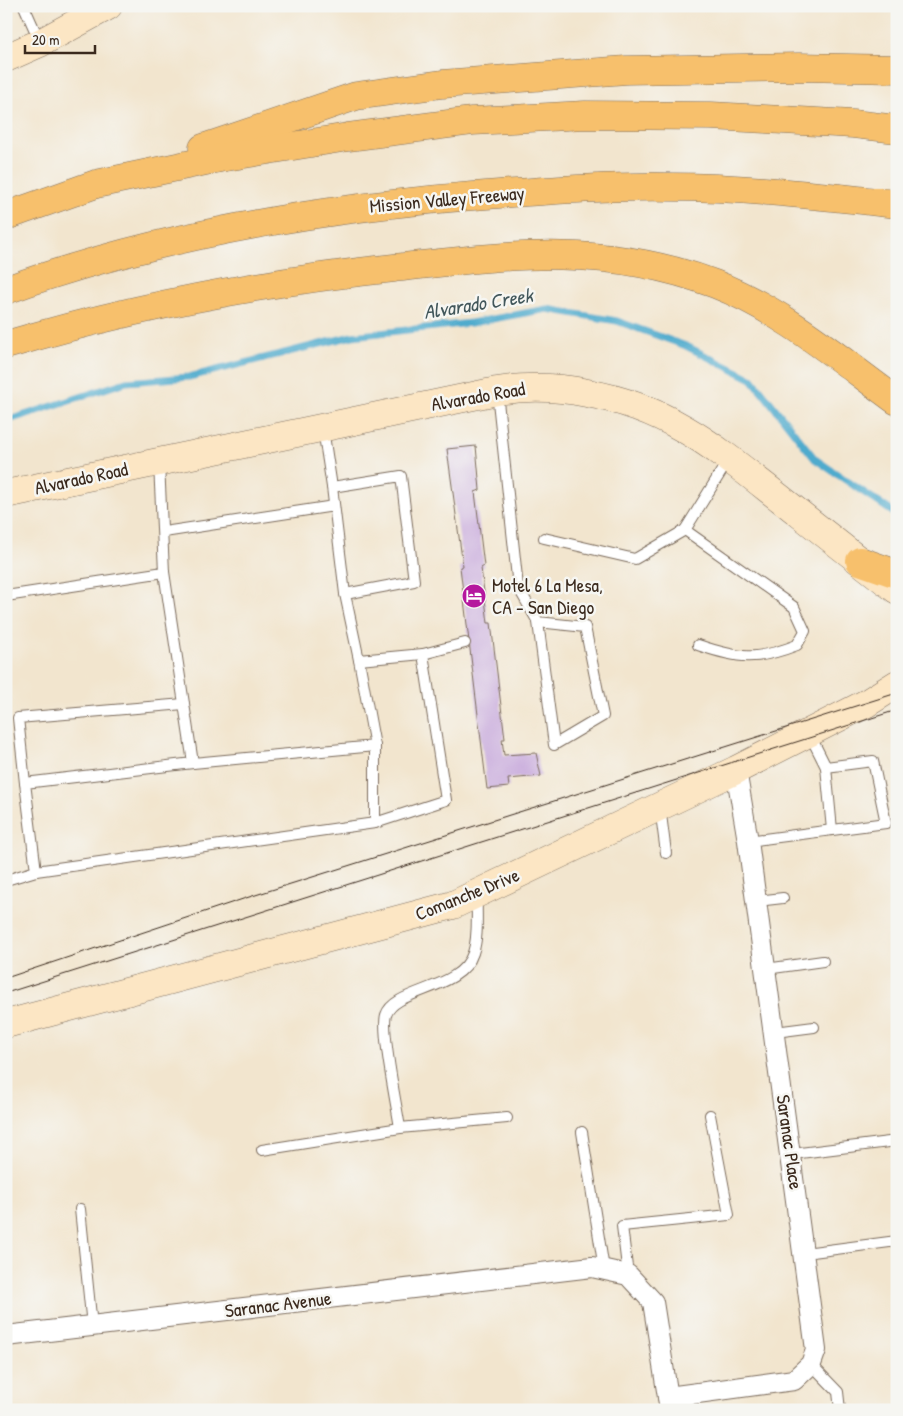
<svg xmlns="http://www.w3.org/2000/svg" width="903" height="1416" viewBox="0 0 903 1416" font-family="'Patrick Hand',sans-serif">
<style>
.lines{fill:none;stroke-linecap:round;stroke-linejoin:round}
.stream{stroke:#4fabcd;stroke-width:7}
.building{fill:#c7a9dc}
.lane-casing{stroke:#7b6b5c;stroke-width:12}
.street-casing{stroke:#7b6b5c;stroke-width:22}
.secondary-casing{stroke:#7b6b5c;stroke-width:29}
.highway-casing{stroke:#7b6b5c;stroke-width:29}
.lane{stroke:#fff;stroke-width:10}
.street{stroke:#fff;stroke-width:20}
.secondary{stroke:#fce6c4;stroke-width:28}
.highway{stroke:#f7c06c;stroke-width:28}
.tram{stroke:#3b2a1e;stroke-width:1}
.labels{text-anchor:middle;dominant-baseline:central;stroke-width:5;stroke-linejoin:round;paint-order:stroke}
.street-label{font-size:19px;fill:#3b2a1e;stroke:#f6f6f2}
.poi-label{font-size:19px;fill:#3b2a1e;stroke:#f6f6f2;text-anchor:start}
.water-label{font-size:20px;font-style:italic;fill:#42575b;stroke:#f6f6f2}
</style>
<rect width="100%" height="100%" fill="#f6f6f2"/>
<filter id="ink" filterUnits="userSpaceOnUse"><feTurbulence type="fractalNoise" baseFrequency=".02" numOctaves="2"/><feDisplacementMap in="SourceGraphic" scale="10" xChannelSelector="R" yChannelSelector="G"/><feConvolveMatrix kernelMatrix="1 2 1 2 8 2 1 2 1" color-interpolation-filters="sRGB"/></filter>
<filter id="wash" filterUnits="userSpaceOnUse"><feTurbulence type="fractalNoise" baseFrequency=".0096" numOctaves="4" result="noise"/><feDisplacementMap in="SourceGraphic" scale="20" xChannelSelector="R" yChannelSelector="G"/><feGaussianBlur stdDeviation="1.12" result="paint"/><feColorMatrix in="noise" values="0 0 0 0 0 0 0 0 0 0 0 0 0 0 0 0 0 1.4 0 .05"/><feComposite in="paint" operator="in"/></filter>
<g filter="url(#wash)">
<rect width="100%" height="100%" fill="#f2e5ce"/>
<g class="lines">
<!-- stream -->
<polyline class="stream" points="6,421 126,382 189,377 352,336 471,323 547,309 617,321 686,346 752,379 815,459 897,515"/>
</g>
<g id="blocks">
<!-- building -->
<polygon class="building" points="476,446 480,490 475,492 484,566 481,568 488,623 491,623 505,739 502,739 504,755 536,753 541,776 508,779 509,787 487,789 460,567 463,566 447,449"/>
</g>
</g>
<g filter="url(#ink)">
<use href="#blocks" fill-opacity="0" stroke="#7b6b5c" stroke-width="1"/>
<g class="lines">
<defs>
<g id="lane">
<polyline points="24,6 40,42"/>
<polyline points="497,392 518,587 538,622 554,745 603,716 585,627 538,622"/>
<polyline points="323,429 332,487 401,476 414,581 345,594 359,660"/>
<polyline points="332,487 345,594"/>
<path d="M685,530L794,607L805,631L797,645C756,661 739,659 698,645"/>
<polyline points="164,532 334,506"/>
<polyline points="544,538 635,559 685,530 729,459"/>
<polyline points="164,572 193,763 375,746"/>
<polyline points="6,596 164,572 159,463"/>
<polyline points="826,767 832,830"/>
<polyline points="25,783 18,718 184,704"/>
<polyline points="660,807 666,853"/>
<polyline points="375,823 375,746 359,660 423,654"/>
<polyline points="748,841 886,823 873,761 826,767 809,733"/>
<polyline points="36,871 25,783 193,763"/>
<polyline points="6,880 36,871 375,823 446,800 423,654 465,643"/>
<path d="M477,896C476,914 479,935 473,953C461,991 395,988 386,1015C381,1031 397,1107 400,1128L507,1118"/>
<polyline points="757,901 783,898"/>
<polyline points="766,969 823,961"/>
<polyline points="775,1032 814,1027"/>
<polyline points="582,1132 604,1269"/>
<polyline points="262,1150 400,1128"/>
<polyline points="792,1154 897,1141"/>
<polyline points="80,1209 92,1326"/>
<polyline points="805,1253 897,1241"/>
<polyline points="628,1275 622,1226 729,1215 710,1115"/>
<polyline points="811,1364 838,1392 840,1410"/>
</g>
<g id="street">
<polyline points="6,1336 592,1267 628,1275 653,1302 670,1410"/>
<polyline points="668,1397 794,1380 811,1364 816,1350 748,841 736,770"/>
</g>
<g id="secondary">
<polyline points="6,58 40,43 108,6"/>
<path d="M6,494L497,391C528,386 557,387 587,393C670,408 717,449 781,499C819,529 858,560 897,590"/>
<polyline points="6,1024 453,905 736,770 867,703 897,684"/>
</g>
<g id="highway">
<polyline points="203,148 356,96 442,84 626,70 799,67 897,69"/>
<polyline points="6,216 96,184 220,158 348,137 472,121 585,115 711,116 853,124 897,129"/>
<path d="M6,290C164,233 332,206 499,194C556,190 613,186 671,187C746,187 822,196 897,204"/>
<path d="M6,345C133,307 263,282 394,268C508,255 604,242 715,284C782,310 839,359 897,401"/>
<polyline points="860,561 897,574"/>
</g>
</defs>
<!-- lane casing -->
<use href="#lane" class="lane-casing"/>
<!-- street casing -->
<use href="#street" class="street-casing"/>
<!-- secondary casing -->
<use href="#secondary" class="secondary-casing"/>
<!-- highway casing -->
<use href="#highway" class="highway-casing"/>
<!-- lane -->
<use href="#lane" class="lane"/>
<!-- street -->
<use href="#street" class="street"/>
<!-- secondary -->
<use href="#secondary" class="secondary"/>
<!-- highway -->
<use href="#highway" class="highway"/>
<!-- tram -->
<g class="tram">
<polyline points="6,978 246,898 897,693"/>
<polyline points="6,993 897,710"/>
</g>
</g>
</g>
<!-- icons -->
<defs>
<symbol id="hotel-disc" viewBox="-11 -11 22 22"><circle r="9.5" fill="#b5179e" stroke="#f6f6f2"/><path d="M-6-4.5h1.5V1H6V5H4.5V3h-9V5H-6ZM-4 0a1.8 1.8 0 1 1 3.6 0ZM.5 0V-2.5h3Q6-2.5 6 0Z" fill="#fff"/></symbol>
</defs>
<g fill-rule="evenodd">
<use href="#hotel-disc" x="460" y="582" width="28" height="28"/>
</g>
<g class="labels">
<!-- street labels -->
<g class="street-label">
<text transform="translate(447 199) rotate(-5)">Mission Valley Freeway</text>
<text transform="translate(478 396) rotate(-10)">Alvarado Road</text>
<text transform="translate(81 478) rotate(-12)">Alvarado Road</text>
<text transform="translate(467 894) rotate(-22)">Comanche Drive</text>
<text transform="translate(790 1142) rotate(82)">Saranac Place</text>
<text transform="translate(278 1304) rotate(-7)">Saranac Avenue</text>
</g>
<!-- poi labels -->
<g class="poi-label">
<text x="492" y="585">Motel 6 La Mesa,<tspan x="492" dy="22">CA - San Diego</tspan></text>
</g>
<!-- water labels -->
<g class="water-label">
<text transform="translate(478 303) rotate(-9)">Alvarado Creek</text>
</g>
</g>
<!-- margin -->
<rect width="903" height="1416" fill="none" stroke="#f6f6f2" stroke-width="25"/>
<!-- scale -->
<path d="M25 45v8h70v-8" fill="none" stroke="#3b2a1e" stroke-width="2.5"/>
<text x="32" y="45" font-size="15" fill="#3b2a1e" stroke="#f6f6f2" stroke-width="4" paint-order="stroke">20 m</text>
</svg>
